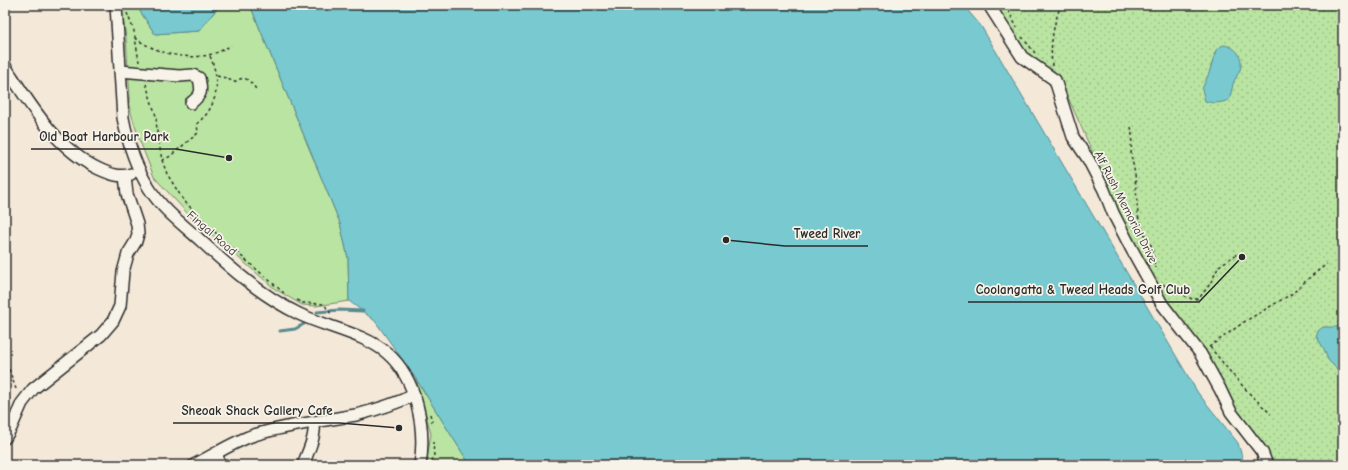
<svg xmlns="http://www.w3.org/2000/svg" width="1348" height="470" viewBox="0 0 1348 470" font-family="'Comic Neue',sans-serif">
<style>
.grass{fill:url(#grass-dots);stroke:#728866}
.park{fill:#bae4a1;stroke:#728866}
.water{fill:#78c9d0;stroke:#598a8e}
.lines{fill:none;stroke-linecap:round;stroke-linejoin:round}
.stream{stroke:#598a8e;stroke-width:3}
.minor-casing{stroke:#2b2b2b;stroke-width:14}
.path{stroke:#2b2b2b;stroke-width:1.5;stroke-dasharray:3 3;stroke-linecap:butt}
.minor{stroke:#f7f3e8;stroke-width:11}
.labels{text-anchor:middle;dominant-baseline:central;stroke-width:3.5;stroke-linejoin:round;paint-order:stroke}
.street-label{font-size:12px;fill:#2b2b2b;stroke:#f7f3e8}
.leader{fill:none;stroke:#2b2b2b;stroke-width:1.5}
.callout-dot{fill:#2b2b2b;stroke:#f7f3e8;stroke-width:1.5}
.callout-label{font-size:13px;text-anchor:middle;font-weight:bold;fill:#2b2b2b;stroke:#f7f3e8;stroke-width:3.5;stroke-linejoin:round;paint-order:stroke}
</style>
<defs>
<pattern id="grass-dots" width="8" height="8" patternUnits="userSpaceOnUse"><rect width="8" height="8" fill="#bae4a1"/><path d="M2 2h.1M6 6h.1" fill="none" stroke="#a0c48b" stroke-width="1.8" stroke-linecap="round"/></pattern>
</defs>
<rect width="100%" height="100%" fill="#f4e8d8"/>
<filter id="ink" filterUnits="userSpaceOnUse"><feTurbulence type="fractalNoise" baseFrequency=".025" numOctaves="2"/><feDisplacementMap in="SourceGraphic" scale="8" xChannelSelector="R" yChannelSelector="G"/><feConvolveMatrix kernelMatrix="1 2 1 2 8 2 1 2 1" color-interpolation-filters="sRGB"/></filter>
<g filter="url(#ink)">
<!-- grass -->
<polygon class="grass" points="995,5 1343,5 1343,465 1272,465 1264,447 1236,409 1204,351 1160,292 1123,221 1059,77 1026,53"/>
<!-- park -->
<g class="park">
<polygon points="121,5 136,5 155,34 199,31 220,5 250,5 340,223 348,258 349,301 316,306 302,305 275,289 190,216 154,177 139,139 131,113 126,37"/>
<polygon points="416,379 470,465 426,465 431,434"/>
</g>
<!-- water -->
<g class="water">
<polygon points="136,5 220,5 199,31 155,34"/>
<polygon points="250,5 963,5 981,26 1198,393 1238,443 1243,460 1243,465 470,465 416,379 375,321 349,301 348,258 340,223"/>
<path d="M1223,45C1236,46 1244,57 1240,70C1238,74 1235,79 1233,84C1232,89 1231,94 1229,100C1221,103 1214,104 1205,101L1202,89L1209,73L1216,50Z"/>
<polygon points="1343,322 1343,371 1341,373 1328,360 1324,349 1316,336 1318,331 1323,327 1337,327"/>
</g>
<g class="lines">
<!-- stream -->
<g class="stream">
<polyline points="317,312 339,310 363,311"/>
<polyline points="280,331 295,329 304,324"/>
</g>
<defs>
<g id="minor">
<path d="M116,5L123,118C128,143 135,166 149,188C162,209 182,224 200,240C230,268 262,296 299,314C326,327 365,334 387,353C417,379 426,428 420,465"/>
<polyline points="989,5 1022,57 1055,80 1073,137 1088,159 1104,190 1113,213 1131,248 1162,304 1200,353 1220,389 1231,412 1262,452 1267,465"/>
<path d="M5,66C30,104 56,149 99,169C110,174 120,178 131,174"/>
<path d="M120,71L179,76L193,75L199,78C202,92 202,94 191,103"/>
<polyline points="5,438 11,428 22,403 33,389 101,335 113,321 120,306 123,272 128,254 136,241 138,234 137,224 127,194 125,176"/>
<polyline points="217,453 219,465"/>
<path d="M194,465C214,455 233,442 254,435C287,425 322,421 356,415C376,410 395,404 414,395"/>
<path d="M303,465C308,451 316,437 314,422"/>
</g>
</defs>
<!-- minor casing -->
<use href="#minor" class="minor-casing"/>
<!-- path -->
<g class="path">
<polyline points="1006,5 1017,28"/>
<polyline points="127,13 134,31 139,62"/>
<polyline points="1022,37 1035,53"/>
<path d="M135,38C162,57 203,65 231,45"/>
<path d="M1052,66C1050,44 1053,25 1061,5"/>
<path d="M217,76L226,78L234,82C236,81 238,80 240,79C247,76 252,84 256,89"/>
<polyline points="146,84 156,116 157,132 162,160 167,174 184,201 226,243 284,293"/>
<polyline points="1131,127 1132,132 1131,155 1135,174 1138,216 1144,233 1152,247 1155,268"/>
<path d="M162,160L169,157L198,133L197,124C200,120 205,117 208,112C220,94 218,73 209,54"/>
<polyline points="1163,284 1172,291 1184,295 1192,299 1197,299 1200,297 1210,284 1219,266 1237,254"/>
<polyline points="297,300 303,303 324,304 331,314"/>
<polyline points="1209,347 1244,322 1293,293 1310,277 1327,264"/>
<polyline points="1210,347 1232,374 1251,395 1271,414"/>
<polyline points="5,358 17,392"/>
<polyline points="430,414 432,422"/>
<polyline points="431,461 434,457 433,442"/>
</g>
<!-- minor -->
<use href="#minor" class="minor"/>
</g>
</g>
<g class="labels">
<!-- street labels -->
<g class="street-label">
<text transform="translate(1126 207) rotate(63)">Alf Rush Memorial Drive</text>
<text transform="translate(212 233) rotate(41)">Fingal Road</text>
</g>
</g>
<!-- callouts -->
<path class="leader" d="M229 158L176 149H31M726 240L785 246H868M1242 257L1199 302H968M399 428L340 423H173"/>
<g class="callout-dot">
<circle cx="229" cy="158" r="4"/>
<circle cx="726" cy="240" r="4"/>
<circle cx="1242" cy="257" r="4"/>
<circle cx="399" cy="428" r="4"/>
</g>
<g class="callout-label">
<text x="104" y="141">Old Boat Harbour Park</text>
<text x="827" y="238">Tweed River</text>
<text x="1083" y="294">Coolangatta &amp; Tweed Heads Golf Club</text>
<text x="257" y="415">Sheoak Shack Gallery Cafe</text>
</g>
<!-- margin -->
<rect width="1348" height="470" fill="none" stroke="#f7f3e8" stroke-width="20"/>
<rect x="10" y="10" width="1328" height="450" fill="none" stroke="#2b2b2b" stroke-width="1.5" filter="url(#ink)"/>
</svg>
